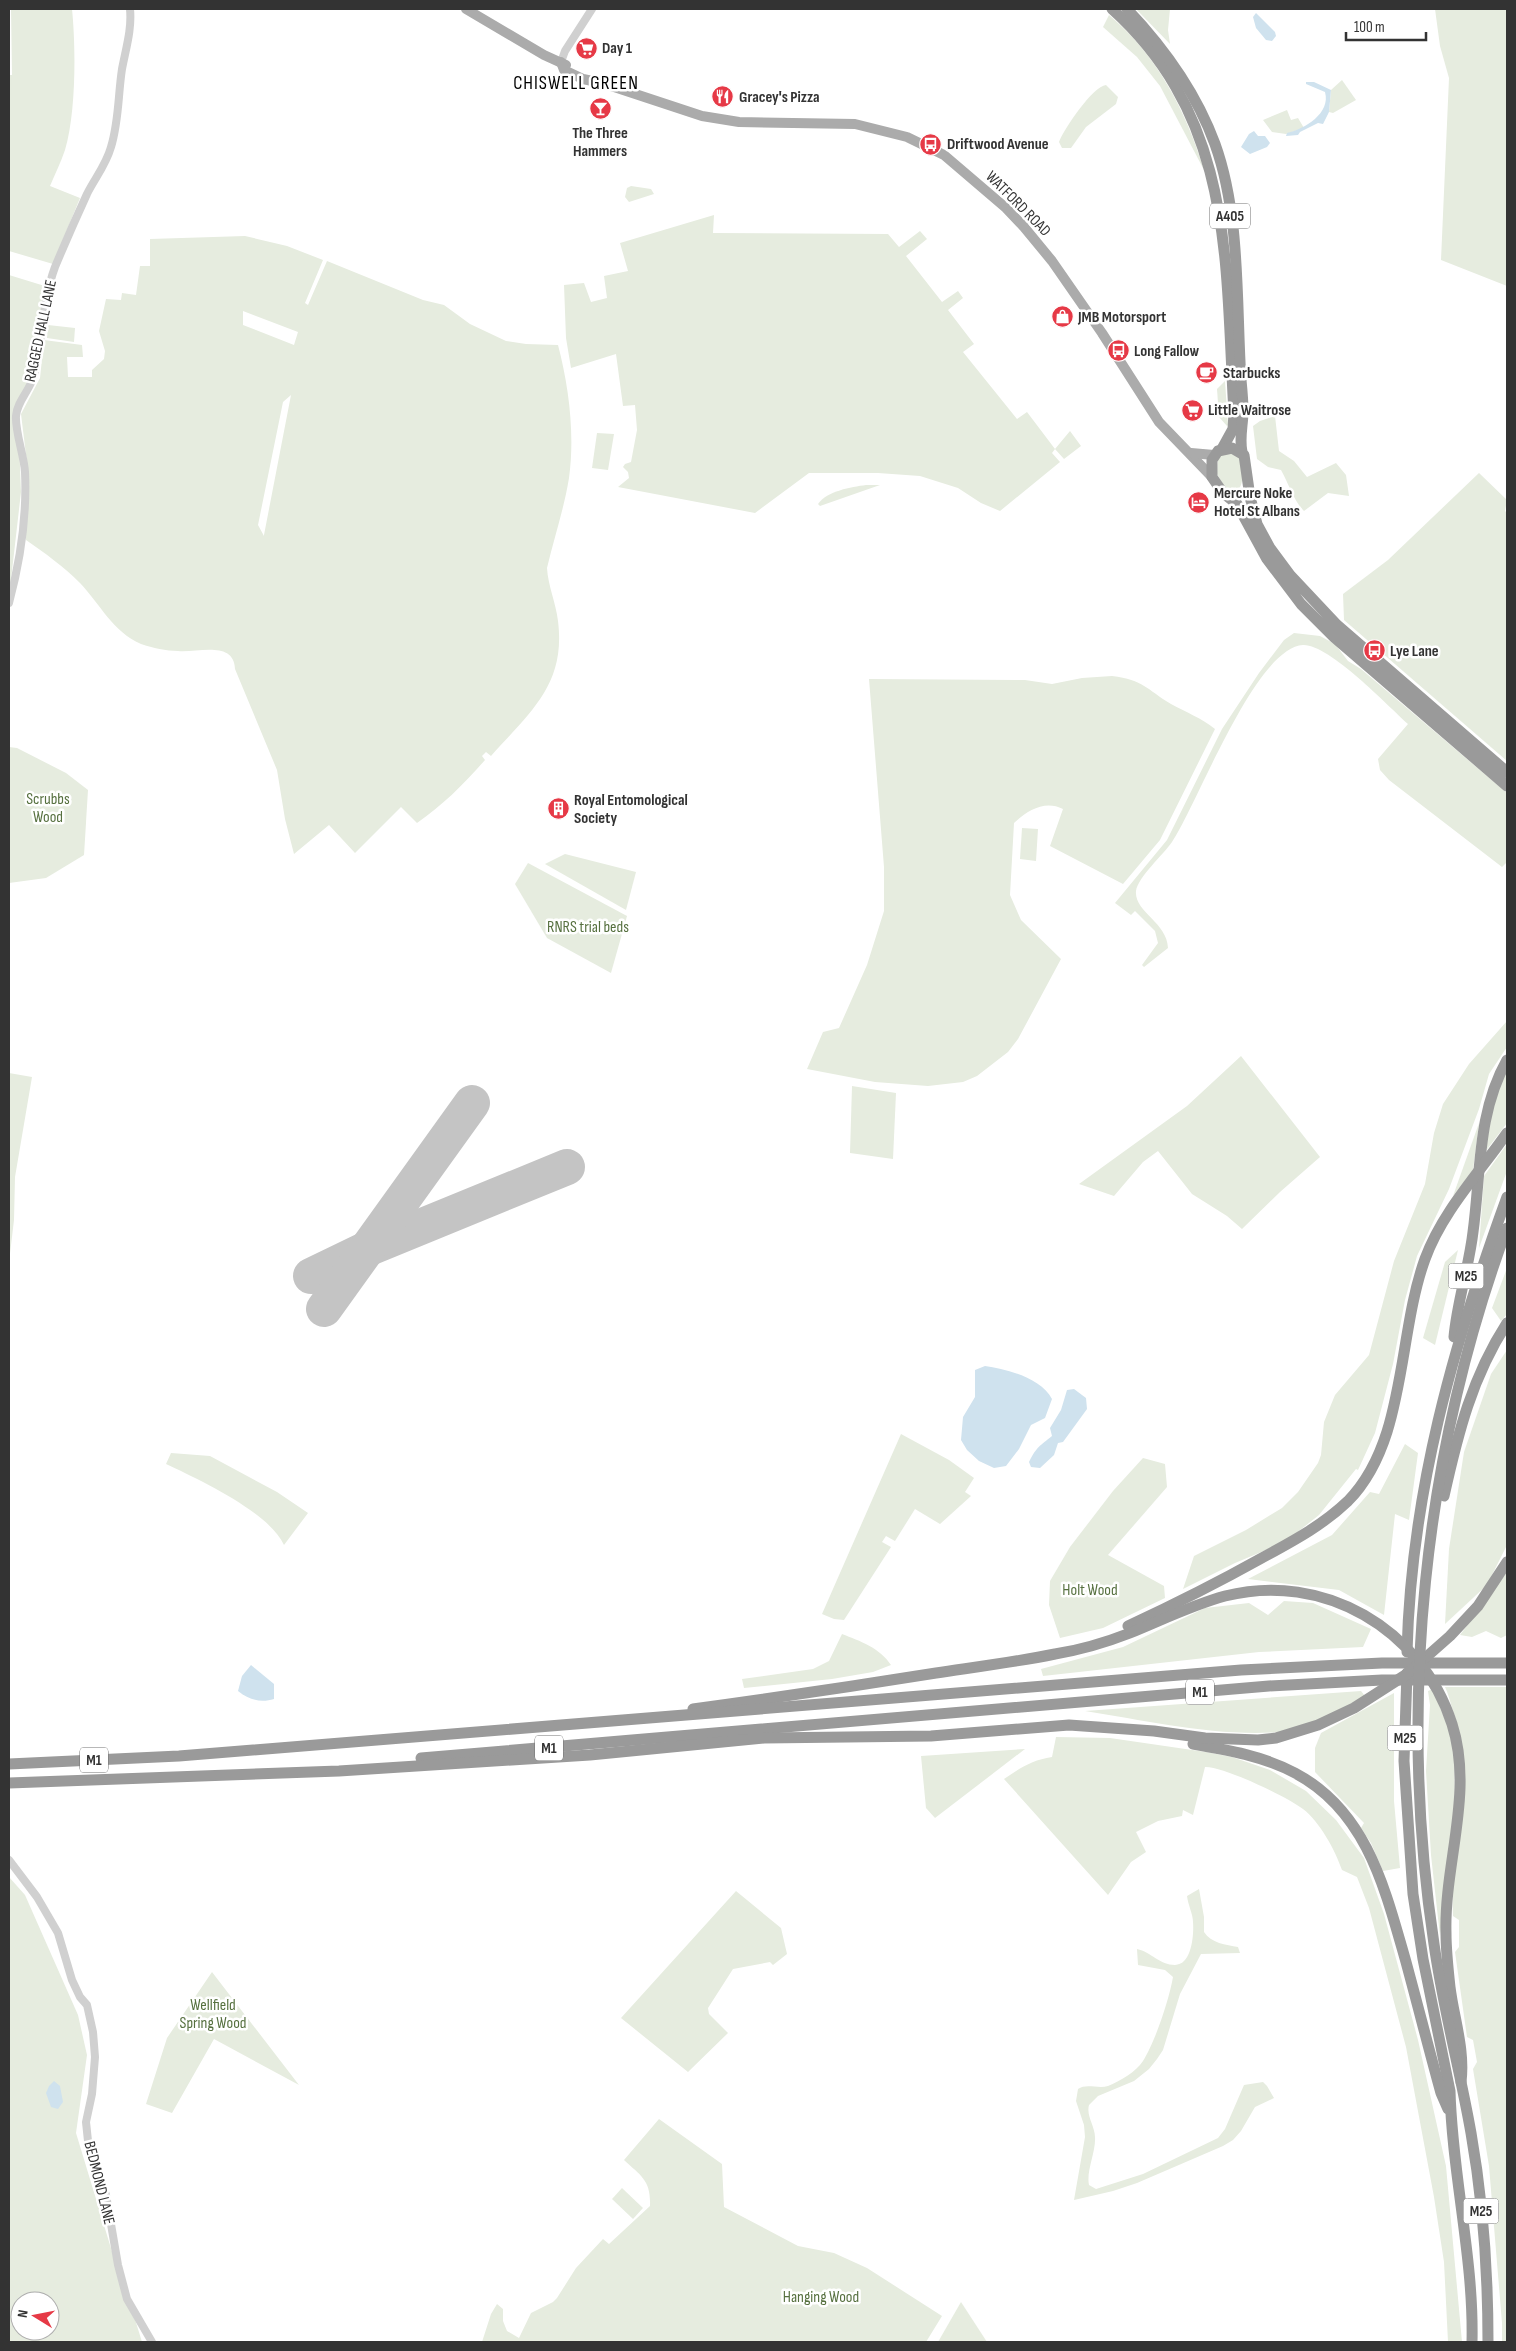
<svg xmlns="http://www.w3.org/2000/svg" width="1516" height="2351" viewBox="0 0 1516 2351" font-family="'Sofia Sans Condensed',sans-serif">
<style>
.green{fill:#e6ecdf;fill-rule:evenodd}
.water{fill:#cfe2ee}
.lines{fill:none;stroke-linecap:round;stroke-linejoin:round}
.runway{stroke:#c4c4c4;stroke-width:36}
.minor{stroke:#d0d0d0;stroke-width:8}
.major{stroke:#ababab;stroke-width:10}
.highway{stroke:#9a9a9a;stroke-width:11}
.labels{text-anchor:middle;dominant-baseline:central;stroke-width:5;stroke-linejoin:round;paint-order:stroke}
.shield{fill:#fff;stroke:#707070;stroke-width:1}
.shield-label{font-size:15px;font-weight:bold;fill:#333}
.poi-label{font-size:16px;font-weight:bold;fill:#333;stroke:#fff;text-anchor:start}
.street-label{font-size:16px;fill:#333;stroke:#fff}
.park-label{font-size:16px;fill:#56703f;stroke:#fff}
.quarter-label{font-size:19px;letter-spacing:1px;fill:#000;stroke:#fff}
</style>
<rect width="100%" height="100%" fill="#fff"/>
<!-- green -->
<g class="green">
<path d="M11,9H72C76,48 76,113 65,150C61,162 55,174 50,186L80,198L53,264L9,251V75H12Z"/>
<polygon points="1136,9 1170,9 1168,30 1170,44"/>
<polygon points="1435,9 1507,9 1507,286 1441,260 1449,78 1440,46"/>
<path d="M1109,15C1157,55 1186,111 1204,170L1160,86L1137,57L1103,27Z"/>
<polygon points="1342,80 1356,100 1333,113 1329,112 1331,90"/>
<path d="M1106,85L1118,97L1116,104L1086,127L1071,148H1062L1059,142C1064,129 1093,86 1106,85Z"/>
<polygon points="1287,110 1291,120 1298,118 1304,128 1286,134 1272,132 1263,120"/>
<polygon points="631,186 651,189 654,194 629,202 625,197 627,188"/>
<polygon points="714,215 713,233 888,234 899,247 920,231 927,239 906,256 942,302 958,291 963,298 948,310 974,344 963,352 1017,419 1027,412 1055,449 1070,431 1081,446 1064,459 1055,449 1052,453 1060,462 1000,511 981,503 958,488 920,476 878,473 809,473 755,513 618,487 629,478 628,472 623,467 625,464 631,462 637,430 635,405 623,406 616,354 571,368 566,338 564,285 584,283 591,302 607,298 604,276 628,271 620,243"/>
<path d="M245,236L287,246L323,260L305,303L308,305L327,261L423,300L444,305L470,324L506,341L526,344L558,345C569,387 575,435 569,478C564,509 554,538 547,568C548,586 556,603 558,621C566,685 530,712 491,756L486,752L482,756L485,760C464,784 443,805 417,823L401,807L355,853L329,825L294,854L285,819L277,770L235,669C234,640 197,653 178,651C166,651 153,648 141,644C113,632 100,604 80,583C64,567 45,553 26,540L24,529L28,471L21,414L40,378L44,340L82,345L83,357H67L68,377H92V370L104,359L105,351L99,331L106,299L121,300L122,293L136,295L140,266H150V239ZM243,311L298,332L294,345L243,325ZM291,395L264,535V536L258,525L283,402Z"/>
<polygon points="9,275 48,287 35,342 33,372 13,413 19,441 21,492 9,597"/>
<polygon points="48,325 75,328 74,342 47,338"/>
<polygon points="1225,381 1228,425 1227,426 1219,417 1217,389"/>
<path d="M1275,416L1279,451L1294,461L1307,477L1336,463L1346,475L1349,496L1328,493L1304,511C1293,500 1289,484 1281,470L1268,467L1257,459L1253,426L1260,421Z"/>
<polygon points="597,433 614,434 608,470 592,468"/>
<path d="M1227,451L1240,457C1242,469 1248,496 1227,491L1217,474L1218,457Z"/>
<polygon points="1479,473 1507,500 1505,511 1507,513 1507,761 1344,620 1343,594 1388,560"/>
<path d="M866,485H880L820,506L818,504C827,491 851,487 866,485Z"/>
<path d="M1294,633L1320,636L1335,644L1348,661L1361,669L1507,793V862L1502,867L1389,780L1380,770L1378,759L1408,724C1388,706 1329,644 1303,645C1255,648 1198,803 1172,842C1163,855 1138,877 1136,891C1134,912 1167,922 1168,948L1144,967L1142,965L1158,943L1155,931L1135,911L1131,915L1115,903L1167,840L1222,729L1259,673L1284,640Z"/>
<path d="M1112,676C1144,680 1146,689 1171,704C1186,712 1201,718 1215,729L1160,840L1123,884L1050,846L1063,809C1045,800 1028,810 1014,823L1010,895L1021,920L1061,959L1018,1039L1008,1052L977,1076L963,1082L928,1086L875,1082L807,1069L823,1032L839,1028L867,965L884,911V867L869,679L1025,680L1052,684L1082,678Z"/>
<polygon points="9,747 17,748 66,773 88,790 84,855 46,878 9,883"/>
<polygon points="1022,828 1038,829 1036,861 1020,859"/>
<polygon points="565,854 636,872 626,910 545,864"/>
<polygon points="528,863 627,916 611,973 547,938 515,884"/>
<polygon points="1507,1021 1507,1047 1489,1074 1479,1109 1449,1189 1417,1256 1405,1300 1393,1364 1375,1433 1358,1470 1356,1469 1319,1515 1285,1542 1235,1563 1183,1589 1194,1556 1246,1530 1282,1508 1298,1492 1318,1463 1321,1455 1324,1422 1335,1395 1369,1355 1394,1261 1425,1184 1434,1133 1443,1104 1469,1064"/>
<polygon points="1241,1056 1320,1157 1280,1192 1242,1229 1227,1216 1192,1194 1158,1151 1143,1162 1114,1196 1079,1184 1187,1106"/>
<polygon points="1507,1071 1507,1123 1482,1156 1494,1097"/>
<polygon points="9,1073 32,1077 15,1177 14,1220 9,1262"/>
<polygon points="852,1086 896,1093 893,1159 850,1153"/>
<polygon points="1479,1123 1473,1170 1453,1196"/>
<polygon points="1507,1144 1507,1171 1479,1248 1484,1176"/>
<polygon points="1458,1250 1435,1345 1423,1338 1445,1262"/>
<polygon points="1507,1268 1507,1314 1501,1321 1492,1308"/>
<polygon points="1507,1350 1507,1545 1487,1585 1445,1624 1449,1549 1464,1452 1491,1374"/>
<polygon points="901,1434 949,1460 974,1478 965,1492 971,1496 940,1524 915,1509 895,1541 886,1536 882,1542 891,1547 844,1620 834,1619 822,1614"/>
<polygon points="1405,1444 1418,1453 1409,1520 1395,1514 1384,1615 1339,1590 1248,1579 1332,1535 1370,1492 1379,1494"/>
<path d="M171,1453L210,1456L277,1492L308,1513L284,1545C269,1512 198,1479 166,1464Z"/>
<polygon points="1143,1458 1165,1464 1167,1487 1108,1555 1164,1586 1165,1598 1103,1628 1060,1638 1049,1605 1050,1581 1070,1547 1113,1491"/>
<polygon points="1507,1572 1507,1635 1501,1638 1486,1631 1472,1637 1460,1635"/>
<polygon points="1284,1601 1313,1603 1371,1629 1363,1647 1259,1652 1043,1676 1041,1669 1123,1647 1205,1608 1249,1603 1268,1615"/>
<path d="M842,1634C860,1641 880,1648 891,1665L873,1672L832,1679L744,1688L742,1679L813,1669L829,1661Z"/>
<path d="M1445,1687H1507V2342H1502V2323L1489,2166L1473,2069L1477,2062L1473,2040L1467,2037L1455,1952L1459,1947V1920L1453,1916C1449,1841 1481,1786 1452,1708C1450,1701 1448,1693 1445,1687Z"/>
<polygon points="1433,1689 1449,1730 1454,1754 1455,1803 1440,1936 1431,1855 1426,1771 1430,1705 1428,1691"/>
<path d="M1361,1691L1365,1696C1341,1709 1308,1730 1281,1732C1216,1737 1149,1721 1085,1711Z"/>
<polygon points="1394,1693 1394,1801 1400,1868 1383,1871 1371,1843 1361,1828 1364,1823 1315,1772 1315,1748 1321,1733"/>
<path d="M1056,1737L1110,1738L1206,1752L1232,1757L1270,1770L1306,1791L1336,1820L1364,1858L1384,1914L1418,2040L1446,2166L1462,2342H1448L1444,2262L1434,2197L1406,2047L1369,1908L1357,1877L1342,1870C1335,1850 1320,1822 1303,1809C1287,1797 1223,1766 1205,1767L1193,1815L1183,1810L1182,1816L1158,1821L1136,1832L1146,1852L1131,1862L1108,1895L1004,1779C1020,1768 1032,1760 1052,1757Z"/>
<polygon points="1025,1749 935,1818 926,1808 921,1756"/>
<path d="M9,1877L25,1895L78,2015L87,2055L76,2133L127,2301L130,2303L142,2342H9ZM20,2301H50V2331H20Z"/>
<path d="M1199,1889L1204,1917V1932C1211,1943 1226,1945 1238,1947L1240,1953L1201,1954L1180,1994L1163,2050L1157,2059L1149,2069L1134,2081L1098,2096L1089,2105C1086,2116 1095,2126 1095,2137C1096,2152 1086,2171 1089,2185L1096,2189L1143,2174L1218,2138L1225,2129L1244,2085L1263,2082L1267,2086L1274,2098L1255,2107L1241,2131L1233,2140L1223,2146L1137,2183L1113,2191L1074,2200L1085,2137L1084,2125L1076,2101L1078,2089C1086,2083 1098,2089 1108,2086C1120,2081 1136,2072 1143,2061C1155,2042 1169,2000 1173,1977L1165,1970L1138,1965L1137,1949C1151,1952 1160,1965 1175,1965C1192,1965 1194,1934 1193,1922C1193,1914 1188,1905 1187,1896Z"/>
<polygon points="736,1891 781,1928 787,1954 773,1965 770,1962 733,1969 708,2008 709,2014 728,2033 688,2072 621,2018"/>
<polygon points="212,1972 299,2085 214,2039 172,2113 146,2104 167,2038"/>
<path d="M659,2119L722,2164L724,2207L798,2246L834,2253L867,2268L942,2316L926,2342H482L491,2314L497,2304L503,2309V2321L507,2331L519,2338L531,2313L553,2302L557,2298L576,2268L603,2239L609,2244L650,2206C651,2180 641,2176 624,2160Z"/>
<polygon points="622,2188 643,2208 633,2219 612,2199"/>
<polygon points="961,2302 987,2342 938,2342"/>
</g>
<!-- water -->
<g class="water">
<polygon points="1256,13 1275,32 1276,36 1272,41 1266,40 1256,28 1253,17"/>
<path d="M1306,82H1314L1331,90L1329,112L1323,124L1318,123L1300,132L1298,135L1286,136L1287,133C1305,129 1331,113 1325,92L1306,84Z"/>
<polygon points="1254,131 1258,136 1265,136 1270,143 1267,147 1250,154 1241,147 1249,134"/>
<path d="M985,1366C1007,1369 1041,1378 1052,1399L1045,1418L1031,1425L1019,1449L1006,1466L994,1468L979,1461L967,1450L961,1440L963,1417L975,1397V1370Z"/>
<path d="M1074,1389L1086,1398L1087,1409L1063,1442L1058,1443L1054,1455L1040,1468L1031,1467L1029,1462C1037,1446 1040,1446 1052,1436L1050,1428L1061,1410L1067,1390Z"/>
<path d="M251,1665L274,1684V1699C261,1703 249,1700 238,1691L242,1676Z"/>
<polygon points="54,2081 60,2086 63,2102 58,2109 51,2107 46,2093 49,2086"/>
</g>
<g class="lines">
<!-- runway -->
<g class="runway">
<polyline points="311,1276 369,1248 567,1167"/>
<polyline points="324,1309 472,1103"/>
</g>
<!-- minor -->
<g class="minor">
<polyline points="561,62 565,51 592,9"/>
<path d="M9,603C20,562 27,516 25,472C24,455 15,432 16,416C17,401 31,389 34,375C43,339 42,302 55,267C65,243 76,218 87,194C95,178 106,165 111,147C119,121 118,95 122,69C126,48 132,29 130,9"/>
<polyline points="9,1860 37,1897 58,1933 72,1980 80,1997 87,2005 93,2032 95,2057 92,2094 86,2122 88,2141 106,2195 118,2265 127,2299 152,2342"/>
</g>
<!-- major -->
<g class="major">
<polyline points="466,9 544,55 566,65"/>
<polyline points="561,62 564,70 583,79 602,83 702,116 739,122 855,124 907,137 944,155 1006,208 1024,227 1052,261 1102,333 1159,422 1212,477"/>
<polyline points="1191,453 1214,455"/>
</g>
<!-- highway -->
<g class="highway">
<path d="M1112,9C1235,120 1225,263 1234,413L1233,429L1222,449"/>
<path d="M1127,9C1165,49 1196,92 1215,144C1241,216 1236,305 1241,380C1242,390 1243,401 1243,411C1243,425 1239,437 1242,452"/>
<polyline points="1507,772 1337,625 1290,575 1270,548 1257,524 1250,497 1244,455 1232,448 1218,451 1212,460 1212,477 1223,493 1237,504 1267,559 1301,604 1334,637 1507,786"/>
<path d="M1454,1337C1457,1302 1469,1267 1473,1232C1481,1173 1477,1113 1507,1060"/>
<path d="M1444,1496C1458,1433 1472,1377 1507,1323"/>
<path d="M1128,1626C1173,1605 1217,1583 1260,1559C1291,1542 1322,1526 1348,1501C1407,1441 1397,1336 1425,1259C1442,1212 1479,1173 1507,1133"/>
<path d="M1407,1652C1411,1493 1453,1345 1507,1197"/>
<path d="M1407,1673L1404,1761L1413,1894L1423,1959L1450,2091C1452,2175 1474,2258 1472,2342"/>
<path d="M693,1709C774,1698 855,1686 936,1673C976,1667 1016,1662 1055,1654C1080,1650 1107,1642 1130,1633C1162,1620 1192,1605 1225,1596C1323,1571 1422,1629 1452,1724C1474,1793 1444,1863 1446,1933C1446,1951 1448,1969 1450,1987C1454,2019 1465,2049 1461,2082"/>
<path d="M1193,1744C1228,1750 1263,1756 1295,1773C1367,1811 1385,1889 1406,1962C1418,2006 1429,2050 1441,2093L1448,2109"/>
<polyline points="421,1758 1269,1686 1382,1680 1507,1680"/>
<polyline points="9,1764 179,1756 1241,1670 1382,1663 1507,1663"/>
<polyline points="9,1783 339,1771 590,1755 764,1738 931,1736 1069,1725 1154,1731 1205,1738 1258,1740 1276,1738 1318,1725 1354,1708 1407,1674 1450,1636 1478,1606 1507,1562"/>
<path d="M1488,2342C1488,2273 1483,2201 1471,2133C1460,2070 1443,2008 1434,1944C1398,1705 1423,1455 1507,1228"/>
</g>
</g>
<!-- icons -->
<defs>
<symbol id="supermarket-disc" viewBox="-11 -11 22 22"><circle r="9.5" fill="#e63946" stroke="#fff"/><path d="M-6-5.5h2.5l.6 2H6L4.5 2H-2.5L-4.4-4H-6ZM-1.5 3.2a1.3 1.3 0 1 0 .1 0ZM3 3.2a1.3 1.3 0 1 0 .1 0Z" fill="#fff"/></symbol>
<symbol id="restaurant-disc" viewBox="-11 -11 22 22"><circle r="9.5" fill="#e63946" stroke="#fff"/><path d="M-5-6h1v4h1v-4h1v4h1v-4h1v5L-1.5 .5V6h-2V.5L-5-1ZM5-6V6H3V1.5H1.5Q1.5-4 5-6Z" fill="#fff"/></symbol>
<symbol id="bar-disc" viewBox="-11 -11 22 22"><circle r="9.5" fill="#e63946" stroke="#fff"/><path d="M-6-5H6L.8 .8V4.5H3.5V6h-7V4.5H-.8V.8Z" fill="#fff"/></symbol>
<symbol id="bus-disc" viewBox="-11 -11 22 22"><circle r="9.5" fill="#e63946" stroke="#fff"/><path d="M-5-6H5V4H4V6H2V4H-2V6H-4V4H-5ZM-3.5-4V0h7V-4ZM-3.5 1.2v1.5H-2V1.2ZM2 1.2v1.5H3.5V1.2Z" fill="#fff"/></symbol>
<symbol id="shop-disc" viewBox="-11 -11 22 22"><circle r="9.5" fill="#e63946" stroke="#fff"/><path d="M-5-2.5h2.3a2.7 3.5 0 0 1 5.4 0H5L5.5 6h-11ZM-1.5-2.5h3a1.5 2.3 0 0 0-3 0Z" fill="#fff"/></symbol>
<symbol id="cafe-disc" viewBox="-11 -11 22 22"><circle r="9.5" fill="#e63946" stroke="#fff"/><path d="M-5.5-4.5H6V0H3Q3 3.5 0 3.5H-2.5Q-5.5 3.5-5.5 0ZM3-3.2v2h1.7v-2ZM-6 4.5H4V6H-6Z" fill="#fff"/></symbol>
<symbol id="hotel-disc" viewBox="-11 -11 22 22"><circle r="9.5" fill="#e63946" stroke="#fff"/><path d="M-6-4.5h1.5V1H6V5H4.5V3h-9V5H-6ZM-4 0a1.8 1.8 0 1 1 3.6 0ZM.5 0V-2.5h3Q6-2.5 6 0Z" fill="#fff"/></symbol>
<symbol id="building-disc" viewBox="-11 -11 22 22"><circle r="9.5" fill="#e63946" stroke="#fff"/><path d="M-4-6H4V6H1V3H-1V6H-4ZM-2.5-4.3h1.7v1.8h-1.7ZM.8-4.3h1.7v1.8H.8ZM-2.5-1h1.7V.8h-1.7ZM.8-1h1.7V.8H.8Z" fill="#fff"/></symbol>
</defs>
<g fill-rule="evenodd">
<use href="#supermarket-disc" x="574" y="36" width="25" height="25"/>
<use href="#restaurant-disc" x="710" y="84" width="25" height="25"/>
<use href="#bar-disc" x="588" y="96" width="25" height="25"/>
<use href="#bus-disc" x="918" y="132" width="25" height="25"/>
<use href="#shop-disc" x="1050" y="304" width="25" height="25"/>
<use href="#bus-disc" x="1106" y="338" width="25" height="25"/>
<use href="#cafe-disc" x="1194" y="360" width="25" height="25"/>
<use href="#supermarket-disc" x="1180" y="398" width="25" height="25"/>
<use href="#hotel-disc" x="1186" y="490" width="25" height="25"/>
<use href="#bus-disc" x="1362" y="638" width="25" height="25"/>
<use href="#building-disc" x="546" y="796" width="25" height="25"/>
</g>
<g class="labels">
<!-- shield labels -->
<g class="shield">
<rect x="1210" y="203.5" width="40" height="25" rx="4"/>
<rect x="1448.5" y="1263.5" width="35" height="25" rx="4"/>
<rect x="1186" y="1679.5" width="28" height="25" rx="4"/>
<rect x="1387.5" y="1725.5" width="35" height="25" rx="4"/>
<rect x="535" y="1735.5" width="28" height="25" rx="4"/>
<rect x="80" y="1747.5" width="28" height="25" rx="4"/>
<rect x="1463.5" y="2198.5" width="35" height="25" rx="4"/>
</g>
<g class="shield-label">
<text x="1230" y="216">A405</text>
<text x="1466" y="1276">M25</text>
<text x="1200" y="1692">M1</text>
<text x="1405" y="1738">M25</text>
<text x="549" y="1748">M1</text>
<text x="94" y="1760">M1</text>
<text x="1481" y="2211">M25</text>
</g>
<!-- poi labels -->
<g class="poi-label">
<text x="602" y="48">Day 1</text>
<text x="739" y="97">Gracey's Pizza</text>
<text x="600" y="133" text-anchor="middle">The Three<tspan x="600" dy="18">Hammers</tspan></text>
<text x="947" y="144">Driftwood Avenue</text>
<text x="1078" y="317">JMB Motorsport</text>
<text x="1134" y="351">Long Fallow</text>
<text x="1223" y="373">Starbucks</text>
<text x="1208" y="410">Little Waitrose</text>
<text x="1214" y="493">Mercure Noke<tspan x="1214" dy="18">Hotel St Albans</tspan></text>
<text x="1390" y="651">Lye Lane</text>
<text x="574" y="800">Royal Entomological<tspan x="574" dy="18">Society</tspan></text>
</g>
<!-- street labels -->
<g class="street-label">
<text transform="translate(1018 204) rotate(45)">WATFORD ROAD</text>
<text transform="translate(41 331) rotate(-78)">RAGGED HALL LANE</text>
<text transform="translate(99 2183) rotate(76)">BEDMOND LANE</text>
</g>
<!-- park labels -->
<g class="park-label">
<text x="48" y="799">Scrubbs<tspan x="48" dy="18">Wood</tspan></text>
<text x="588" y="927">RNRS trial beds</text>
<text x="1090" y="1590">Holt Wood</text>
<text x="213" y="2005">Wellfield<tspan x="213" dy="18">Spring Wood</tspan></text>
<text x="821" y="2297">Hanging Wood</text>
</g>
<!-- quarter labels -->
<g class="quarter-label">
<text x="576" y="83">CHISWELL GREEN</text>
</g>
</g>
<!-- border -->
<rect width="1516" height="2351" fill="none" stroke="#333333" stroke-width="20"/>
<!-- north arrow -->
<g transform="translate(35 2316) rotate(280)"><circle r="24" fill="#ffffff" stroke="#adadad"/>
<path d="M0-4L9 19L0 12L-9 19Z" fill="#e63946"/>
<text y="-8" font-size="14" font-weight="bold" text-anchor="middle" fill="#333333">N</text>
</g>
<!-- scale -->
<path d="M1346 32v8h80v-8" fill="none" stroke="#333333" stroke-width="2.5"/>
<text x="1354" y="32" font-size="15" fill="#333333" stroke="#ffffff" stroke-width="4" paint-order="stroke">100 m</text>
</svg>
